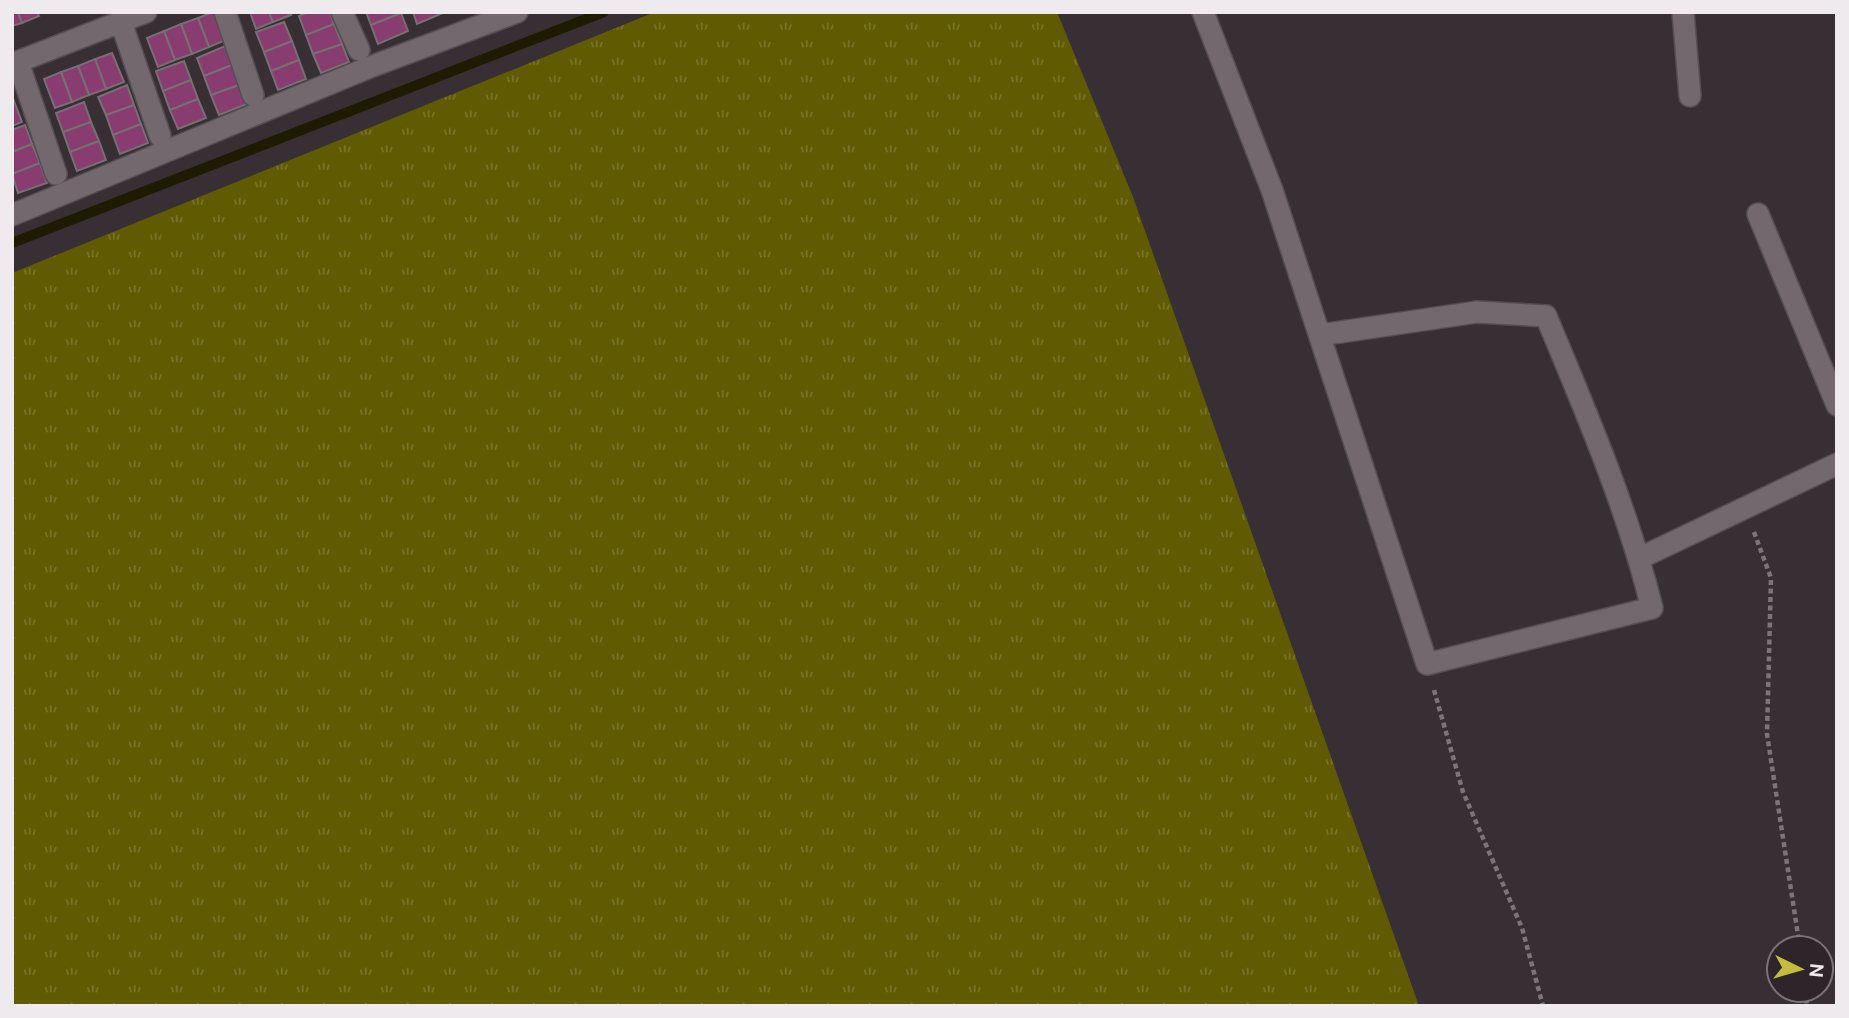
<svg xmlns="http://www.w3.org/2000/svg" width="1849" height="1018" viewBox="0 0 1849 1018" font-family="'DM Sans',sans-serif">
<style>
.grass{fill:url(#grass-tufts)}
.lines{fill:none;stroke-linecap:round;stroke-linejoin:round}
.stream{stroke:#1d1b00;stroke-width:10}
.building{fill:#893c70;stroke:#786f74;stroke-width:2}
.minor-casing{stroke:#544e52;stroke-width:24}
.path{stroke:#7b7478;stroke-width:4.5;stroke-dasharray:5 3.5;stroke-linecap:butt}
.minor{stroke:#72686e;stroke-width:21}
</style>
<defs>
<pattern id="grass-tufts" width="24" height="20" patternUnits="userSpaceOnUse" patternTransform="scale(1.75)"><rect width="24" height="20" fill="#605b03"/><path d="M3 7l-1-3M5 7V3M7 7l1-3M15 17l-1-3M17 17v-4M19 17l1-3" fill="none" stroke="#777328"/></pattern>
</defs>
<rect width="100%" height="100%" fill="#372f33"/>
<!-- grass -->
<polygon class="grass" points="655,12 1057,12 1133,197 1419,1006 12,1006 12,273"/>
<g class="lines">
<!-- stream -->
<polyline class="stream" points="12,243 604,12"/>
</g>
<!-- building -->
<g class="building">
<polygon points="12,12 18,12 22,23 12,26"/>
<polygon points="18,12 37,12 39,16 22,23"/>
<polygon points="213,12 216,12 226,40 209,47 198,18"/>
<polygon points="250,12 269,12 273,22 256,29"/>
<polygon points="269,12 289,12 291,15 273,22"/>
<polygon points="308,12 330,12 334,24 306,35 299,16"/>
<polygon points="366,12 400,12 401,13 371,25"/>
<polygon points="413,12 445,12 417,24"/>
<polygon points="401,13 408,31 378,44 371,25"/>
<polygon points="198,18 209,47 192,54 181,24"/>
<polygon points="284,22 292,41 264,52 256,32"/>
<polygon points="181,24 192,54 175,60 164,31"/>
<polygon points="334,24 342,44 313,54 306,35"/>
<polygon points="164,31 175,60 158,67 147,38"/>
<polygon points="292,41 299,60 271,71 264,52"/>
<polygon points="342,44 349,62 321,73 313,54"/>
<polygon points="225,46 232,65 204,76 197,58"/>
<polygon points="112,53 124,82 106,89 95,59"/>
<polygon points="95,59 106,89 89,95 78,66"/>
<polygon points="299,60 306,79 278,90 271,71"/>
<polygon points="184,61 191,80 163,91 156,71"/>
<polygon points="232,65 239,85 211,95 204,76"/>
<polygon points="78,66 89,95 72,102 61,72"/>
<polygon points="61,72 72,102 55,108 44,79"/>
<polygon points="191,80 198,99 170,110 163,91"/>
<polygon points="127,85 134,105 106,115 98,97"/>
<polygon points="239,85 247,104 219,115 211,95"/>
<polygon points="12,96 22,122 12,126"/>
<polygon points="198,99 206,118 178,129 170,110"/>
<polygon points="84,102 91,122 63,132 56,113"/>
<polygon points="134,105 141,124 113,135 106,115"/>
<polygon points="91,122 99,141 70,152 63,132"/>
<polygon points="141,124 148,143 120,154 113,135"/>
<polygon points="25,125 32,144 12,152 12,130"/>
<polygon points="99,141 106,160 77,171 70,152"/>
<polygon points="32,144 40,163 12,174 12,152"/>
<polygon points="40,163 47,183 18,193 12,174"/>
</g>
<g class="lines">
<defs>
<g id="minor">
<polyline points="225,12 253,95"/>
<polyline points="342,12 359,50"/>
<path d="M1203,12L1272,190L1427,664L1652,608C1627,507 1586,412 1546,316L1477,312L1320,335"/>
<polyline points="1683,12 1690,96"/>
<polyline points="121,22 160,136"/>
<polyline points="18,62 56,174"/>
<polyline points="12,64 146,12"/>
<polyline points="1758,214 1837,405"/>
<polyline points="12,215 370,67 517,12"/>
<polyline points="1640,558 1837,464"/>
</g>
</defs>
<!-- minor casing -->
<use href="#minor" class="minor-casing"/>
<!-- path -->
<g class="path">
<polyline points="1754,532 1771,578 1767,734 1800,948"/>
<polyline points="1434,690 1463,792 1522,928 1543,1006"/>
<polyline points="1805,990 1807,1006"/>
</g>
<!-- minor -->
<use href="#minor" class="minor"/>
</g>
<!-- border -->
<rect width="1849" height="1018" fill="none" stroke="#efeaed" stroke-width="28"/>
<!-- north arrow -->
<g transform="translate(1800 969) rotate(95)"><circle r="33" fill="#2d2529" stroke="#7b7477" stroke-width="2"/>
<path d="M0-5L12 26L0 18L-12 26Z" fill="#c4bc3d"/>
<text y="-10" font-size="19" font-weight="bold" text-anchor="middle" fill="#efeaed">N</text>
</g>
</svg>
